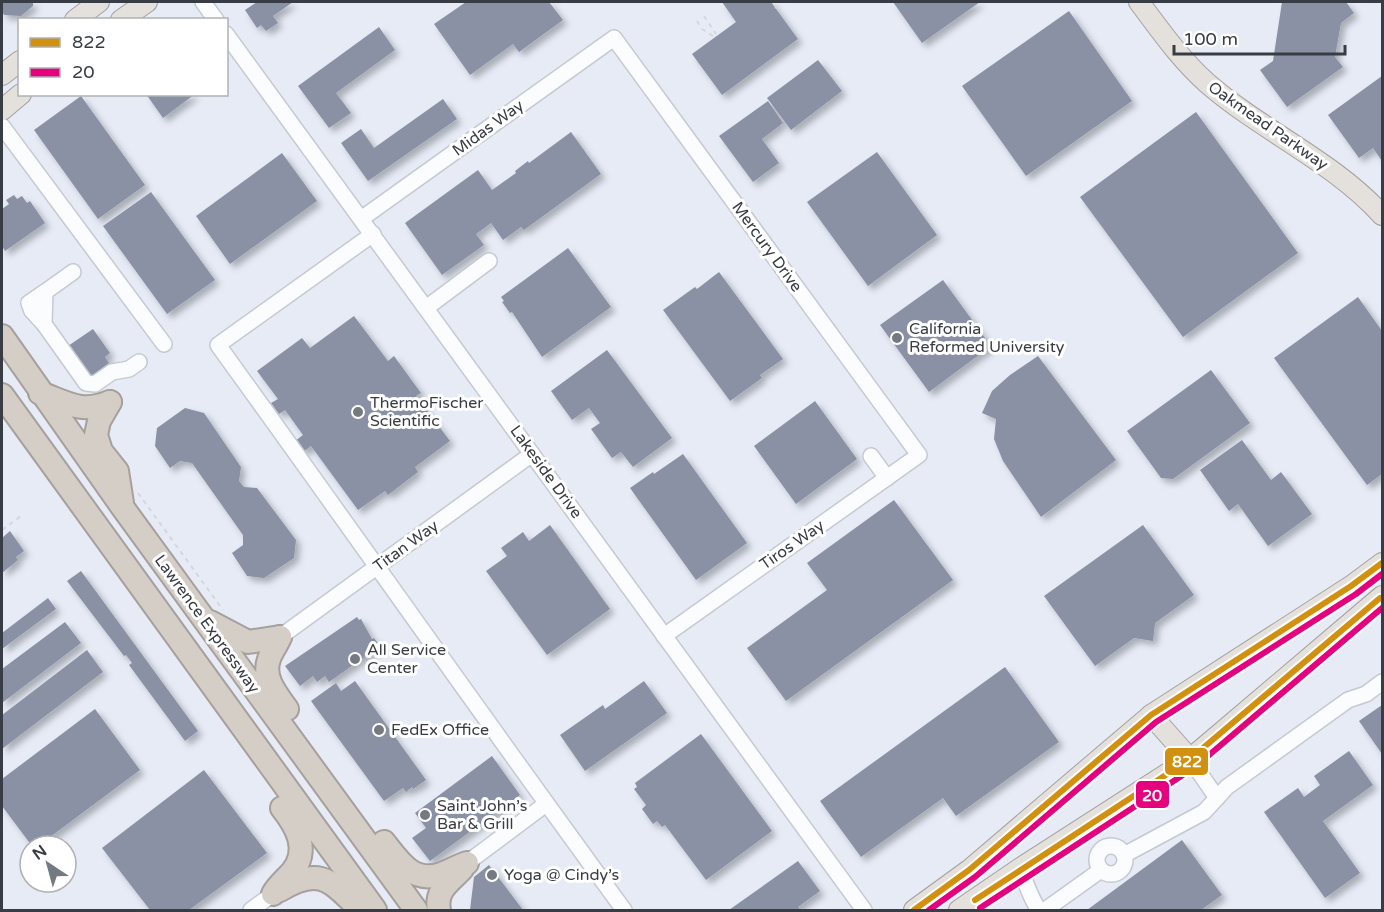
<svg xmlns="http://www.w3.org/2000/svg" width="1384" height="912" viewBox="0 0 1384 912" font-family="'Varela Round',sans-serif">
<style>
.building{fill:#8b91a4;filter:url(#shadow)}
.lines{fill:none;stroke-linecap:round;stroke-linejoin:round}
.minor-casing{stroke:#c5c9d2;stroke-width:18}
.major-casing{stroke:#a6a09d;stroke-width:22}
.highway-casing{stroke:#a6a09d;stroke-width:26}
.path{stroke:#d5d7da;stroke-width:2;stroke-dasharray:4.5 4.5;stroke-linecap:butt}
.minor{stroke:#fbfcfe;stroke-width:15}
.major{stroke:#e4e1dd;stroke-width:20}
.highway{stroke:#d5cec7;stroke-width:22}
.bus-1-casing{stroke:#fff;stroke-width:10}
.bus-2-casing{stroke:#fff;stroke-width:10}
.bus-1{stroke:#d1910e;stroke-width:6}
.bus-2{stroke:#e5007d;stroke-width:6}
.poi-dot{fill:#757982;stroke:#fff;stroke-width:2}
.labels{text-anchor:middle;dominant-baseline:central;stroke-width:6;stroke-linejoin:round;paint-order:stroke}
.street-label{font-size:16px;fill:#383c44;stroke:#fff}
.poi-label{font-size:16px;fill:#383c44;stroke:#fff;text-anchor:start}
.line-badge{stroke:#fff;stroke-width:2}
.badge-label{font-size:16px;text-anchor:middle;font-weight:bold;fill:#fff}
</style>
<defs>
<filter id="shadow"><feDropShadow dx="4.5" dy="4.5" stdDeviation="3" flood-color="#0004"/></filter>
</defs>
<rect width="100%" height="100%" fill="#e6ebf6"/>
<!-- building -->
<g class="building">
<polygon points="2,2 33,2 33,6 21,16 4,15 2,11"/>
<polygon points="257,2 293,2 273,16 278,23 266,31 261,25 257,28 245,10"/>
<polygon points="466,2 549,2 563,20 519,52 513,44 470,75 434,24"/>
<polygon points="722,2 771,2 798,39 722,95 692,54 736,22"/>
<polygon points="893,2 980,2 922,43"/>
<polygon points="1282,2 1346,2 1354,13 1341,23 1335,57 1343,67 1287,107 1260,70 1273,61"/>
<polygon points="1069,11 1132,101 1026,176 962,86"/>
<polygon points="379,27 395,50 336,93 351,113 329,128 298,86"/>
<polygon points="818,60 842,91 791,130 767,98"/>
<polygon points="1382,76 1382,161 1373,148 1359,158 1328,115"/>
<polygon points="146,94 195,94 163,118"/>
<polygon points="81,96 145,185 98,219 34,130"/>
<polygon points="443,99 457,119 368,181 341,143 361,129 374,148"/>
<polygon points="768,101 783,123 762,139 779,163 753,182 719,136"/>
<polygon points="1196,112 1298,253 1183,337 1080,197"/>
<polygon points="571,132 601,174 524,230 521,227 503,240 491,223 476,234 484,245 442,275 405,223 478,170 492,190 516,173 515,171 528,161 529,163"/>
<polygon points="877,152 937,235 868,286 807,202"/>
<polygon points="282,153 317,201 230,264 196,216"/>
<polygon points="151,192 215,280 167,314 103,226"/>
<polygon points="14,195 17,199 22,196 27,203 30,201 45,223 5,251 2,246 2,209 9,204 6,200"/>
<polygon points="568,248 611,307 542,357 512,312 510,313 502,302 504,301 501,297"/>
<polygon points="719,272 783,359 760,375 762,378 730,401 663,310 695,287 697,289"/>
<polygon points="943,280 991,346 929,392 880,325"/>
<polygon points="1358,297 1382,331 1382,474 1367,485 1274,358"/>
<polygon points="354,316 388,361 394,356 421,393 416,396 450,441 415,467 418,472 388,495 385,491 358,510 311,446 303,452 295,441 303,435 285,410 279,414 271,403 278,399 257,371 302,338 310,348"/>
<polygon points="93,329 110,353 105,357 109,363 91,376 68,346"/>
<polygon points="607,350 672,438 633,467 621,452 612,458 591,429 600,423 589,408 572,420 551,391"/>
<polygon points="1038,356 1116,460 1041,517 1003,461 994,439 996,419 982,413 992,391 1010,375"/>
<polygon points="1211,370 1250,423 1173,479 1161,478 1127,431"/>
<polygon points="815,401 857,459 796,504 754,446"/>
<polygon points="185,408 204,413 241,467 239,481 244,487 257,488 296,540 294,558 264,578 247,576 232,553 243,545 243,535 192,463 180,461 170,468 155,446 157,428"/>
<polygon points="1242,440 1271,480 1281,472 1312,514 1268,546 1238,504 1229,511 1200,470"/>
<polygon points="683,454 747,543 696,580 630,488 653,472 654,474"/>
<polygon points="894,500 953,580 786,701 747,648 827,590 807,563"/>
<polygon points="550,525 610,609 547,655 486,571 507,556 501,548 523,532 529,541"/>
<polygon points="1143,525 1194,595 1155,623 1153,641 1134,638 1095,666 1044,596"/>
<polygon points="10,531 24,551 16,557 18,560 2,573 2,538"/>
<polygon points="81,571 198,731 185,741 129,665 132,663 126,655 124,656 67,581"/>
<polygon points="48,598 56,609 2,649 2,633"/>
<polygon points="357,617 359,620 361,619 372,639 374,638 380,646 329,682 325,676 317,682 313,676 300,686 285,666"/>
<polygon points="65,622 81,643 2,703 2,669"/>
<polygon points="87,650 103,672 2,749 2,715"/>
<polygon points="1005,667 1059,742 956,816 943,798 861,857 820,801"/>
<polygon points="355,681 426,780 413,789 412,787 406,792 403,788 384,801 311,701 336,683 341,691"/>
<polygon points="644,681 667,713 585,771 560,735 603,705 605,709"/>
<polygon points="1382,705 1382,754 1359,721"/>
<polygon points="95,709 140,770 38,846 32,846 2,806 2,779"/>
<polygon points="701,734 772,831 706,880 665,825 662,827 657,821 653,824 642,809 646,805 634,789 637,787 635,783"/>
<polygon points="1349,751 1373,785 1323,821 1360,873 1325,898 1264,812 1298,788 1304,797 1320,785 1314,776"/>
<polygon points="492,756 520,795 430,861 412,838 426,828 415,813"/>
<polygon points="204,770 267,853 189,910 150,910 102,848"/>
<polygon points="1182,840 1222,895 1201,910 1087,910"/>
<polygon points="798,861 820,891 798,907 801,910 729,910"/>
<polygon points="489,865 523,910 470,910 474,877"/>
</g>
<g class="lines">
<defs>
<g id="minor">
<polyline points="203,2 216,20"/>
<polyline points="226,34 864,910"/>
<polyline points="2,126 164,344"/>
<polyline points="361,219 614,38 919,455 664,636"/>
<path d="M373,234L218,345C354,533 487,723 624,910"/>
<polyline points="73,272 45,292 44,324 86,383 95,384 112,372 129,369 139,362"/>
<polyline points="426,308 489,261"/>
<polyline points="44,324 32,311 29,303 45,292"/>
<polyline points="871,456 887,478"/>
<polyline points="280,637 532,454"/>
<polyline points="1190,759 1217,798"/>
<circle cx="1111" cy="860" r="14"/>
<polyline points="1124,855 1204,812 1227,787 1348,700 1366,694 1382,682"/>
<polyline points="467,863 546,804"/>
<path d="M1019,869C1027,883 1030,898 1039,910"/>
<polyline points="251,910 273,894"/>
<polyline points="1045,910 1101,870"/>
</g>
<g id="major">
<path d="M1139,2C1160,30 1180,59 1207,83C1262,131 1333,161 1382,215"/>
<polyline points="75,20 99,2"/>
<polyline points="121,20 147,2"/>
<polyline points="2,75 20,61"/>
<polyline points="2,110 21,94"/>
<polyline points="1151,715 1190,759"/>
<polyline points="914,910 969,870 1151,715 1351,586 1382,563"/>
<polyline points="959,910 1019,869 1190,759 1382,596"/>
</g>
<g id="highway">
<polyline points="2,336 123,508 416,910"/>
<path d="M40,393C68,403 81,414 110,402"/>
<polyline points="2,395 375,910"/>
<polyline points="110,402 99,421 96,435 101,451 117,471 122,503"/>
<polyline points="210,622 248,642 280,637"/>
<path d="M280,637C277,645 271,652 269,659C262,678 277,695 287,709"/>
<path d="M384,842C399,861 413,884 441,874C450,871 458,866 467,863"/>
<path d="M280,890C321,865 331,882 361,910"/>
<path d="M273,894C278,885 285,880 292,872C310,850 297,827 282,808"/>
<path d="M439,910C435,890 450,882 462,869"/>
</g>
</defs>
<!-- minor casing -->
<use href="#minor" class="minor-casing"/>
<!-- major casing -->
<use href="#major" class="major-casing"/>
<!-- highway casing -->
<use href="#highway" class="highway-casing"/>
<!-- path -->
<g class="path">
<polyline points="775,8 781,4"/>
<polyline points="704,16 716,34"/>
<polyline points="697,21 702,29 713,36"/>
<polyline points="138,493 223,610"/>
<polyline points="2,530 21,516"/>
</g>
<!-- minor -->
<use href="#minor" class="minor"/>
<!-- major -->
<use href="#major" class="major"/>
<!-- highway -->
<use href="#highway" class="highway"/>
<defs>
<g id="bus-1">
<polyline points="975,900 1190,759 1380,598"/>
<polyline points="914,910 969,870 1151,715 1351,586 1382,563"/>
</g>
<g id="bus-2">
<polyline points="980,908 1195,767 1382,608"/>
<polyline points="929,910 975,877 1156,722 1356,594 1382,574"/>
</g>
</defs>
<!-- bus-1 casing -->
<use href="#bus-1" class="bus-1-casing"/>
<!-- bus-2 casing -->
<use href="#bus-2" class="bus-2-casing"/>
<!-- bus-1 -->
<use href="#bus-1" class="bus-1"/>
<!-- bus-2 -->
<use href="#bus-2" class="bus-2"/>
</g>
<!-- markers -->
<g class="poi-dot">
<circle cx="897" cy="338" r="6"/>
<circle cx="358" cy="412" r="6"/>
<circle cx="355" cy="659" r="6"/>
<circle cx="379" cy="730" r="6"/>
<circle cx="425" cy="815" r="6"/>
<circle cx="492" cy="875" r="6"/>
</g>
<g class="labels">
<!-- street labels -->
<g class="street-label">
<text transform="translate(1268 126) rotate(35)">Oakmead Parkway</text>
<text transform="translate(488 128) rotate(-36)">Midas Way</text>
<text transform="translate(767 247) rotate(54)">Mercury Drive</text>
<text transform="translate(546 472) rotate(54)">Lakeside Drive</text>
<text transform="translate(792 545) rotate(-35)">Tiros Way</text>
<text transform="translate(406 546) rotate(-36)">Titan Way</text>
<text transform="translate(207 624) rotate(54)">Lawrence Expressway</text>
</g>
<!-- poi labels -->
<g class="poi-label">
<text x="909" y="329">California<tspan x="909" dy="18">Reformed University</tspan></text>
<text x="370" y="403">ThermoFischer<tspan x="370" dy="18">Scientific</tspan></text>
<text x="367" y="650">All Service<tspan x="367" dy="18">Center</tspan></text>
<text x="391" y="730">FedEx Office</text>
<text x="437" y="806">Saint John’s<tspan x="437" dy="18">Bar &amp; Grill</tspan></text>
<text x="504" y="875">Yoga @ Cindy’s</text>
</g>
</g>
<g class="line-badge">
<rect x="1164" y="747" width="45" height="29" rx="6" fill="#d1910e"/>
<rect x="1135" y="780" width="35" height="29" rx="6" fill="#e5007d"/>
</g>
<g class="badge-label">
<text x="1187" y="767">822</text>
<text x="1152" y="801">20</text>
</g>
<!-- border -->
<rect width="1384" height="912" fill="none" stroke="#383c44" stroke-width="6"/>
<!-- legend -->
<rect x="18" y="18" width="210" height="78" fill="#ffffff" stroke="#afb1b4" stroke-width="1.5"/>
<rect x="30" y="38" width="30" height="9" fill="#d1910e" stroke="#afb1b4" stroke-width="1.5"/>
<text x="72" y="48" font-size="18" fill="#383c44">822</text>
<rect x="30" y="68" width="30" height="9" fill="#e5007d" stroke="#afb1b4" stroke-width="1.5"/>
<text x="72" y="78" font-size="18" fill="#383c44">20</text>
<!-- north arrow -->
<g transform="translate(48 864) rotate(324)"><circle r="28" fill="#ffffff" stroke="#afb1b4" stroke-width="1.5"/>
<path d="M0-4.5L10 22L0 15L-10 22Z" fill="#757982"/>
<text y="-9" font-size="16" font-weight="bold" text-anchor="middle" fill="#383c44">N</text>
</g>
<!-- scale -->
<path d="M1174 45v9h171v-9" fill="none" stroke="#383c44" stroke-width="3"/>
<text x="1183" y="45" font-size="18" fill="#383c44" stroke="#ffffff" stroke-width="4.5" paint-order="stroke">100 m</text>
</svg>
